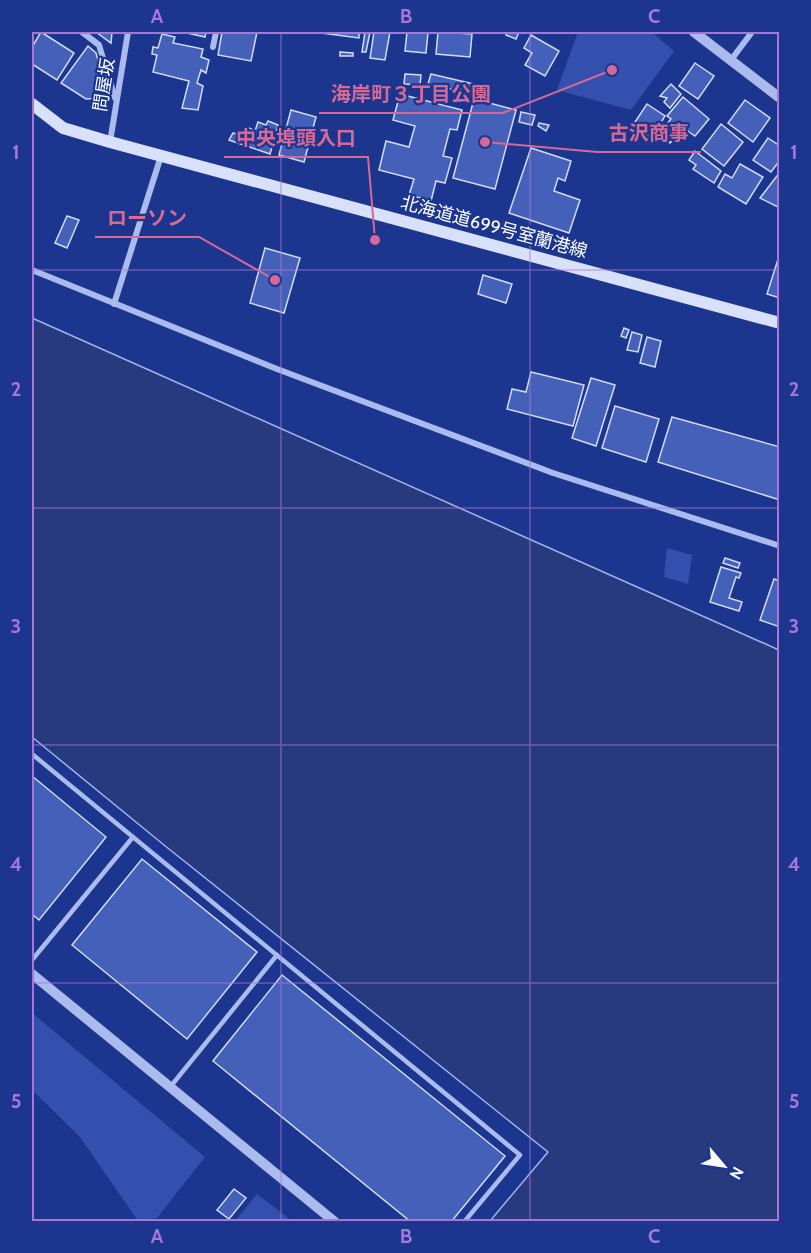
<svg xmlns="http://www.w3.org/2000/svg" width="811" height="1253" viewBox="0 0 811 1253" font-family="Cabin,'Noto Sans JP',sans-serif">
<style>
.green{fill:#3350af}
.water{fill:#273a7e;stroke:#9eb3f0;stroke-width:1.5}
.building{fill:#4460b8;stroke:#d1dbfa;stroke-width:1.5}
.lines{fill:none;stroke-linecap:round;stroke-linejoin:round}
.service{stroke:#abbbee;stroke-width:4.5}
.minor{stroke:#abbbee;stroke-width:6}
.tertiary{stroke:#abbbee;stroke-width:10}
.secondary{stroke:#d8e0fa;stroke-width:12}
.grid{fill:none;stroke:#a976d5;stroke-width:1.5;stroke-opacity:0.55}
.labels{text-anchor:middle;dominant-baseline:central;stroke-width:4.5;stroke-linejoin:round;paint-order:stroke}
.street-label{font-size:18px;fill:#fff;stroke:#1c3690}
.leader{fill:none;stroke:#d76994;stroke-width:2}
.callout-dot{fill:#d76994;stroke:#1c3690;stroke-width:2}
.callout-label{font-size:20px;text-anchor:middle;font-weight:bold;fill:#d76994;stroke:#1c3690;stroke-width:4.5;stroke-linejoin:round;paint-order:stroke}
.neatline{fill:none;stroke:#a976d5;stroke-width:2}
.grid-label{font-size:20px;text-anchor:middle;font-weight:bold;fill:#a976d5}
</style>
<rect width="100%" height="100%" fill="#1c3690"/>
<!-- green -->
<g class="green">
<polygon points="578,32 649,32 655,35 674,51 631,110 557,90"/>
<polygon points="667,548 692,555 688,584 664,577"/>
<polygon points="32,1013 205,1157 157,1218 138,1221 80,1137 32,1090"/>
<polygon points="257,1194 292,1221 235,1221"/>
</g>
<!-- water -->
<polygon class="water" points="32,318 779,650 779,1221 490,1221 548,1152 164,845 32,737"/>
<!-- building -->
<g class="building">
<polygon points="41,32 74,53 57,80 32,64 32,47"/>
<polygon points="96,32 112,32 111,43"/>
<polygon points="183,32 206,32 205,37"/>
<polygon points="222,32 257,32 251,61 218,55"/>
<polygon points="322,32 359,32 359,38 322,33"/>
<polygon points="365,32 370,32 366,52 362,52"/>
<polygon points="374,32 390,32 385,60 370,58"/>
<polygon points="407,32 428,32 426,53 405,51"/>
<polygon points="438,32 472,34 470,57 436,54"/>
<polygon points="507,32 519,32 516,39 506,35"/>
<polygon points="162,34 175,37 173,43 203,49 201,57 209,60 206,73 201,70 197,83 203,86 198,110 182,108 189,81 153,72 157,55 152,54 153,47 158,48"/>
<polygon points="531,35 559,51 545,76 525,65 532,53 524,48"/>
<polygon points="88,46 96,53 104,82 101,98 86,99 61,83"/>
<polygon points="340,52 353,53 353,56 340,56"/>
<polygon points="695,63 714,76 698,99 679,86"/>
<polygon points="405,74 421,75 420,85 404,84"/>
<polygon points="431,74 474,84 472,94 428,84"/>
<polygon points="671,84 681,94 670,108 664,102 667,98 660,96"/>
<polygon points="400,94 462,110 457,130 450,129 443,156 452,158 445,183 436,181 431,201 409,195 414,179 379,170 386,141 409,147 415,126 393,120"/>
<polygon points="683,97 709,119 695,136 683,128 670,143 659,134 671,119 667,116"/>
<polygon points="474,99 516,110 495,189 453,178"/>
<polygon points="745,100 770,118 753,142 728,123"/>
<polygon points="647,104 665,116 650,140 631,128"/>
<polygon points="291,110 316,117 304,162 279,155"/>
<polygon points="521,112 535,115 532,125 519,122"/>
<polygon points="268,121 278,125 270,154 229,140 233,133 243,136 249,128 255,131 258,122 266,125"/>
<polygon points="539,123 549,125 546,131 538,126"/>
<polygon points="721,124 743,142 724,166 702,149"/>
<polygon points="768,138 780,146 780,160 771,172 753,160"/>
<polygon points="531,148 571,161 565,181 558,178 554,191 580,200 569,233 509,213"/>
<polygon points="695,151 721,171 714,183 693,169 696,165 689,160"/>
<polygon points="740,164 763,177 746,204 718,187 725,174 732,178"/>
<polygon points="780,172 780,208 760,198"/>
<polygon points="67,216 79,220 67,248 55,243"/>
<polygon points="265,248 300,258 284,313 250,303"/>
<polygon points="780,253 780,298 767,294"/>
<polygon points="483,275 512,284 506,303 478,294"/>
<polygon points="624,328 629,330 626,338 621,336"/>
<polygon points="632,332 642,335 638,352 627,350"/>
<polygon points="647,337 661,341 655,367 640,363"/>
<polygon points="531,372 584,385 573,426 507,409 512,389 526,392"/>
<polygon points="591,378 615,385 596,446 572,438"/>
<polygon points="615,406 659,419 646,462 602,448"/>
<polygon points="672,417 780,447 780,500 658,462"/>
<polygon points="725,558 740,563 738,568 723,563"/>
<polygon points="721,567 741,573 739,578 736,577 729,598 742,602 739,611 710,602"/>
<polygon points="774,579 780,581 780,627 760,620"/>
<polygon points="32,776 106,837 39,920 32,914"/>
<polygon points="142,859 257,952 187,1039 72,945"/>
<polygon points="282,975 505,1156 451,1222 411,1222 213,1061"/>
<polygon points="234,1189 246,1198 229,1219 217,1210"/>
</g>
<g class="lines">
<!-- service -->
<g class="service">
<polyline points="32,754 520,1155 464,1222"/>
<polyline points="32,960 133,837"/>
<polyline points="171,1086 277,955"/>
</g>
<!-- minor -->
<g class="minor">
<polyline points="82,32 99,45 115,98"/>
<polyline points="213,47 216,32"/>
<polyline points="731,60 752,32"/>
<polyline points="110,142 128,32"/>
<polyline points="32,270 277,369 553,473 780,546"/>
<polyline points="114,304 161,156"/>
</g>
<!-- tertiary -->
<g class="tertiary">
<polyline points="694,32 780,98"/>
<polyline points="32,974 335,1222"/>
</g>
<!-- secondary -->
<polyline class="secondary" points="32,104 63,128 110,142 780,323"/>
</g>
<!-- grid -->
<path class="grid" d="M281,32V1222M530,32V1222M32,270H780M32,508H780M32,745H780M32,983H780"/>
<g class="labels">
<!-- street labels -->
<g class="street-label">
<text transform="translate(104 85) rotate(-81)">問屋坂</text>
<text transform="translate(494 227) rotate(15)">北海道道699号室蘭港線</text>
</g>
</g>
<!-- callouts -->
<path class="leader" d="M612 70L503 113H319M485 142L597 152H701M375 240L368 157H224M275 280L199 237H95"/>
<g class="callout-dot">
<circle cx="612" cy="70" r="6"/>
<circle cx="485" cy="142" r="6"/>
<circle cx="375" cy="240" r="6"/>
<circle cx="275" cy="280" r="6"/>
</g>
<g class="callout-label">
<text x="411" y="101">海岸町３丁目公園</text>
<text x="649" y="140">古沢商事</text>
<text x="296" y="145">中央埠頭入口</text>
<text x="147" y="225">ローソン</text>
</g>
<!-- border -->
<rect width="811" height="1253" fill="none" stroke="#1c3690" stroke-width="66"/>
<!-- north arrow -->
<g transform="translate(724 1166) rotate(119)" stroke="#1c3690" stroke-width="4.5" paint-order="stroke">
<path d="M0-4.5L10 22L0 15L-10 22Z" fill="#ffffff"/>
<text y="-9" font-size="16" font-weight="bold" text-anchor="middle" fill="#ffffff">N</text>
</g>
<rect x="33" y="33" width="745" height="1187" class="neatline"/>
<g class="grid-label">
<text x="157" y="23">A</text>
<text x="406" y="23">B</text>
<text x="654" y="23">C</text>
<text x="16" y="159">1</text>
<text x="794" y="159">1</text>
<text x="16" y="396">2</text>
<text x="794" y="396">2</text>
<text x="16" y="633">3</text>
<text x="794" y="633">3</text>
<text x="16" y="871">4</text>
<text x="794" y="871">4</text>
<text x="16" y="1108">5</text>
<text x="794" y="1108">5</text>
<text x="157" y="1243">A</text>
<text x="406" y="1243">B</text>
<text x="654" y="1243">C</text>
</g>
</svg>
